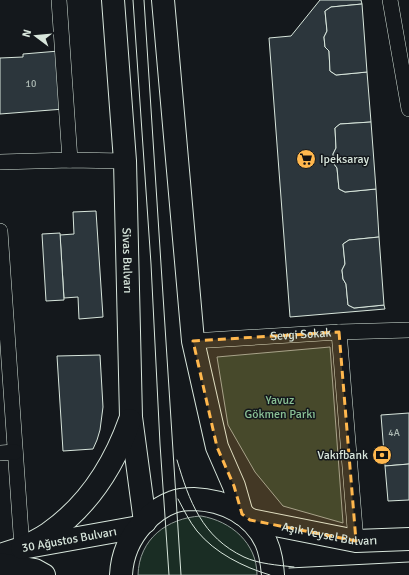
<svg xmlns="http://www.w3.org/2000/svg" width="409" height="575" viewBox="0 0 409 575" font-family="Signika,sans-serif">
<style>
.green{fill:#1a2d24;stroke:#939e99}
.building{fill:#2c363c;stroke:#d8e6dc}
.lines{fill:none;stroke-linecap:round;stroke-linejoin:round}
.street-casing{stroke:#d8e6dc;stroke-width:16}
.primary-casing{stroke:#d8e6dc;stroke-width:24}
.highway-casing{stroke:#d8e6dc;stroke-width:24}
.street{stroke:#14181c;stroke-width:15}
.primary{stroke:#14181c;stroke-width:22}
.highway{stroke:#14181c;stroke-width:22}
.tram{stroke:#d8e6dc;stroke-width:1}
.marked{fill:#ffb74d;fill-opacity:0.2;stroke:#ffb74d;stroke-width:3;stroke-dasharray:8 5;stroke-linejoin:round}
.labels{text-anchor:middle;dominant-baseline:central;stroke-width:3;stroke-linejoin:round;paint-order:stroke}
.number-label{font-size:10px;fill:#adbab4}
.poi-label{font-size:12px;fill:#d8e6dc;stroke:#14181c;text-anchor:start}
.street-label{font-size:12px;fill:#d8e6dc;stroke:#14181c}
.park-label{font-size:12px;fill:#8ac095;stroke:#14181c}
</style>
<rect width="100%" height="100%" fill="#14181c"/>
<!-- green -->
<g class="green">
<polygon points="330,347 343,523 283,506 255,472 228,425 217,357"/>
<path d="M201,516C231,521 257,543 257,575H138C139,539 167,518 201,516Z"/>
</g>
<!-- building -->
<g class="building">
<polygon points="320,0 361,0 362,4 331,7 325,11 327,31 324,37 325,47 329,51 330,71 336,75 367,72 371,122 340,124 335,128 336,148 333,154 334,164 337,168 339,189 345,192 376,189 379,237 349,240 343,244 345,264 342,270 343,279 346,284 348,305 354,308 384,305 385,309 290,317 269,38 291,36"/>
<polygon points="362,4 367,72 336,75 330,71 329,51 325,47 324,37 327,31 325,11 331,7"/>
<polygon points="59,51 64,109 0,114 0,58 23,57 23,54"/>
<polygon points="371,122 376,189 345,192 339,189 337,168 334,164 333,154 336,148 335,128 340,124"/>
<polygon points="96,211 103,317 79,319 78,297 64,298 60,235 74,234 73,212"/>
<polygon points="60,233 64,300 46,301 42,234"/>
<polygon points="379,237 384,305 354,308 348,305 346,284 343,279 342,270 345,264 343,244 349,240"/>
<polygon points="100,355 103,407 100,430 97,440 93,449 63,451 57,356"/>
<polygon points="409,413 409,464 385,466 381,415"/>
<polygon points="409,464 409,500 388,501 385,466"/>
</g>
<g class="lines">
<defs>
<g id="street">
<polyline points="59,0 70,160"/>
<polyline points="390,0 409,109"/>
<polyline points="0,162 70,160 125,161"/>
<polyline points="0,231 22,548"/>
<polyline points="339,332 356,541"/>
<path id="s1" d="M193,341L339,332L409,330"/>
<polyline points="0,453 15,452"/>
</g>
<g id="primary">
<path id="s2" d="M250,520L356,541L409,539"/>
<path id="s3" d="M0,555L22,548L139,527"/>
<polyline points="0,564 35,570 44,575"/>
</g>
<g id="highway">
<path id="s4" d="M113,0L125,161L131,417L145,522"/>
<polyline points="163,0 193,341 217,447 234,486 242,514"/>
<path d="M22,548C31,543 41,539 49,533C89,505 114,465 130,420"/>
<path d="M121,575C122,555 130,537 143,523C151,514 162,506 173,502C180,499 187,499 194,499C224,500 253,514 266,542C271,553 272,564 273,575"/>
</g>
</defs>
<!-- street casing -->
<use href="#street" class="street-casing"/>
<!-- primary casing -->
<use href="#primary" class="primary-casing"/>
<!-- highway casing -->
<use href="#highway" class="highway-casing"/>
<!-- street -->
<use href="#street" class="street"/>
<!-- primary -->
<use href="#primary" class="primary"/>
<!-- highway -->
<use href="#highway" class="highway"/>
<!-- tram -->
<g class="tram">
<polyline points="133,0 151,264 160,444 169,575"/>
<polyline points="144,0 181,575"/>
<path d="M177,460C189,501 202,537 244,557C259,564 277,565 294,567"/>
<path d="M178,499C184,510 189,521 197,531C215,553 243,567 270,575"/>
<polyline points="289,568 409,562"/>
</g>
</g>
<!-- marked area -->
<path class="marked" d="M339,332L356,541L250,520L242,514L234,486L217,447L193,341Z"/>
<!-- icons -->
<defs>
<symbol id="supermarket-disc" viewBox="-11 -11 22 22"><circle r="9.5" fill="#ffb74d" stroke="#14181c"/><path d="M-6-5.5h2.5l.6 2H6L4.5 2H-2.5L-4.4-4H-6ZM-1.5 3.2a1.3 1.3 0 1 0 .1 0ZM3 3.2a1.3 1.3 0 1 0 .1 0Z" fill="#111"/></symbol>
<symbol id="bank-disc" viewBox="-11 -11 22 22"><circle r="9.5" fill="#ffb74d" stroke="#14181c"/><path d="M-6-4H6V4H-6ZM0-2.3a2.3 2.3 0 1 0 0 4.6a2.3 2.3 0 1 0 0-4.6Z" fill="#111"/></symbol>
</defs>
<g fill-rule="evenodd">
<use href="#supermarket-disc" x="295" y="148" width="22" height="22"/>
<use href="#bank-disc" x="371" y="444" width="22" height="22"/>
</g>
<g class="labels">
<!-- number labels -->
<g class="number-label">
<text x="31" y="84">10</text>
<text x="394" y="433">4A</text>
</g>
<!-- poi labels -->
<g class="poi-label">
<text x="320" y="159">Ipeksaray</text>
<text x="368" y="455" text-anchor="end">Vakıfbank</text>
</g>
<!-- street labels -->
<g class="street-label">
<text stroke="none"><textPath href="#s4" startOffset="261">Sivas Bulvarı</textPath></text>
<text stroke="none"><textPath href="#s1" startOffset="108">Sevgi Sokak</textPath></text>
<text stroke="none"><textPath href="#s2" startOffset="81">Aşık Veysel Bulvarı</textPath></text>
<text stroke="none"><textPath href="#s3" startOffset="71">30 Ağustos Bulvarı</textPath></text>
</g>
<!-- park labels -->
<g class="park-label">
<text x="280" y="400">Yavuz<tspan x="280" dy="14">Gökmen Parkı</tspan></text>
</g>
</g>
<!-- north arrow -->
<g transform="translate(36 36) rotate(286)" stroke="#14181c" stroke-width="3" paint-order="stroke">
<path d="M0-3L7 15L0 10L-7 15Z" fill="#d8e6dc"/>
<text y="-6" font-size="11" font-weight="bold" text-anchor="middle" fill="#d8e6dc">N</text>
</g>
</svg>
